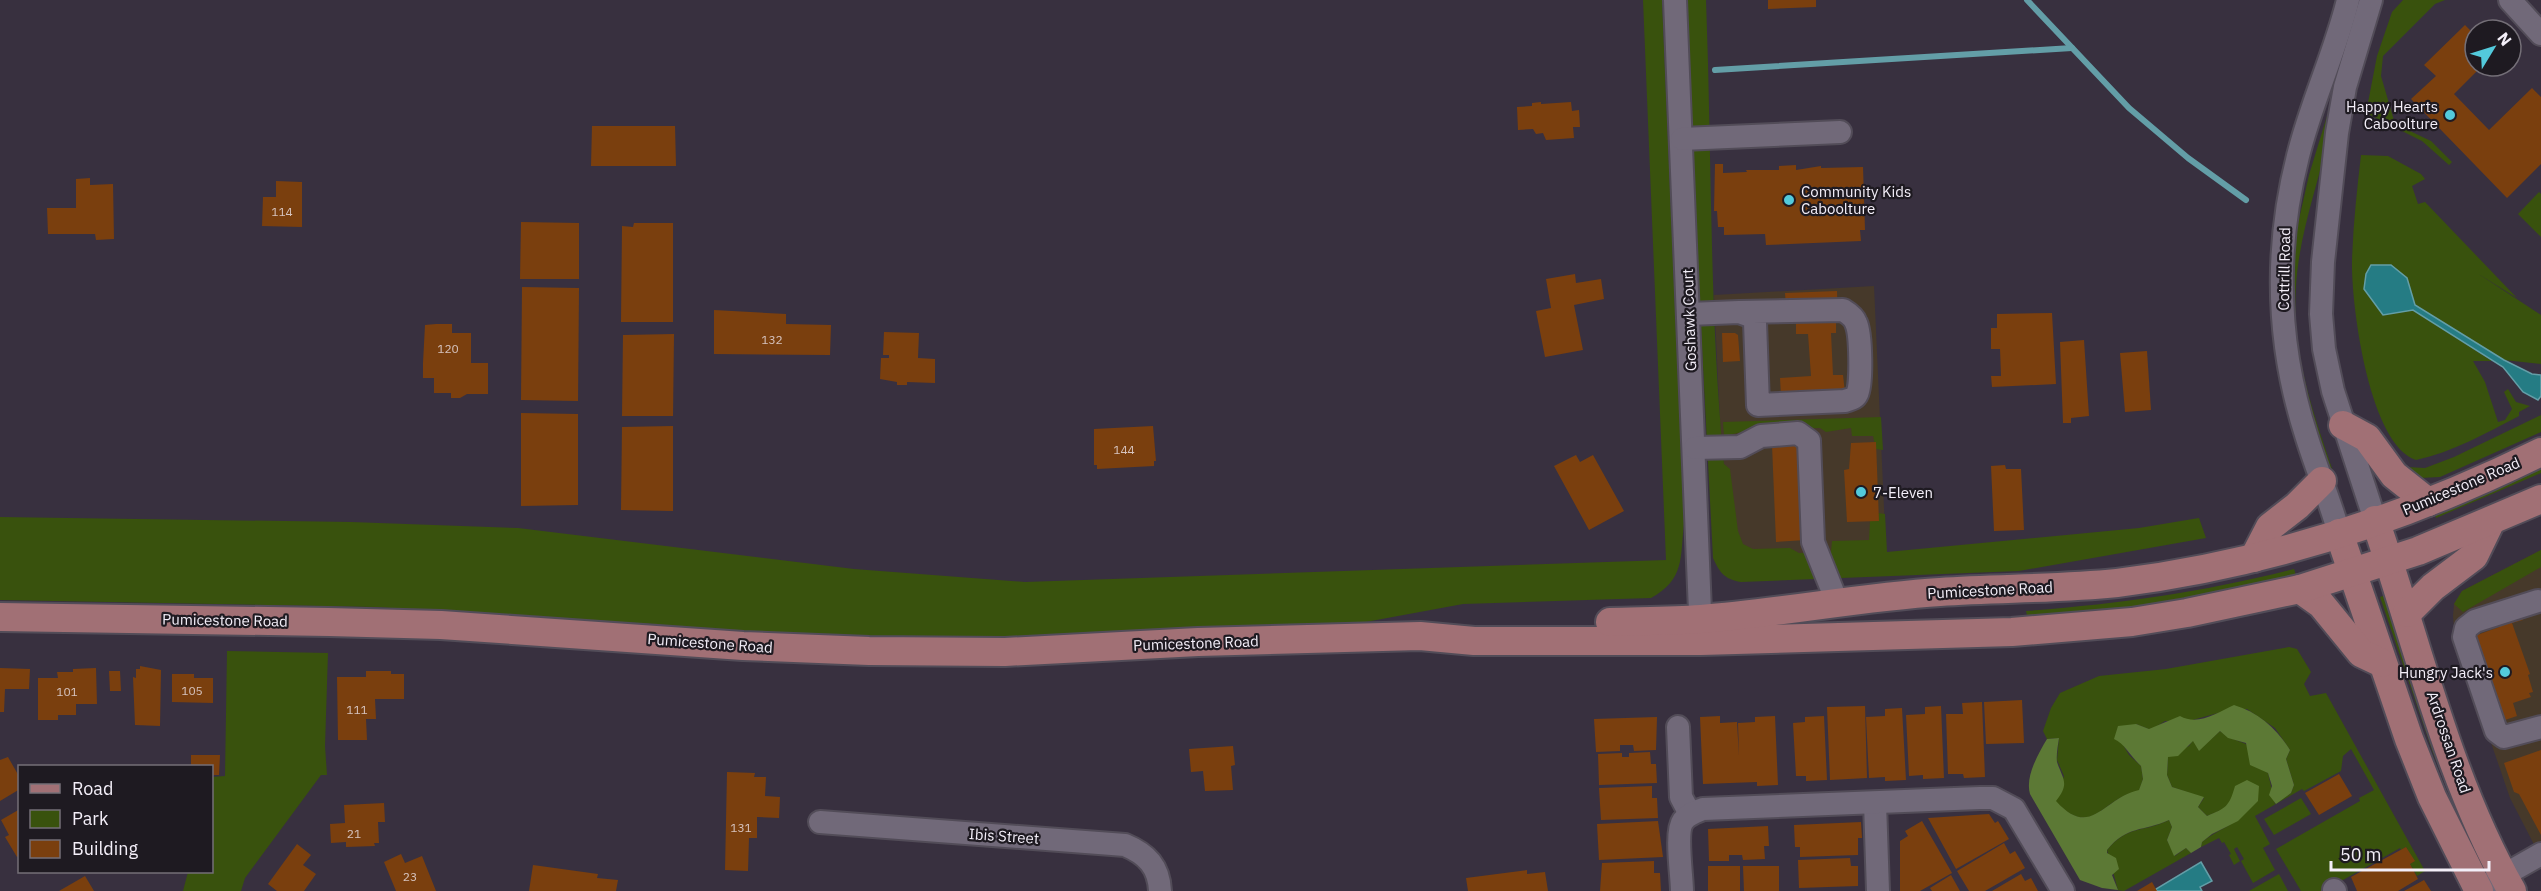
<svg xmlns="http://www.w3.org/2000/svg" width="2541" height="891" viewBox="0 0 2541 891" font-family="'IBM Plex Sans',sans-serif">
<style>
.commercial{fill:#46392a}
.green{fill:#39520d}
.forest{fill:#5c7935}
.water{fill:#257c84;stroke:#639ea7;stroke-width:1.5}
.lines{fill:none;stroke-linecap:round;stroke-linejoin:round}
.stream{stroke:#639ea7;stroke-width:6}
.building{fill:#7a3f0e}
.minor-casing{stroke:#524c58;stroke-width:26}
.major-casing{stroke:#524c58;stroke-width:32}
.minor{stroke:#716979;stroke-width:22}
.major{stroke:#a17075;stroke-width:28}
.poi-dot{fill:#53cadc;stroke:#1e1a21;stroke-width:2}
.labels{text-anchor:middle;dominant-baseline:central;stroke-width:4.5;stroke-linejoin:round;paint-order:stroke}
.number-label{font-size:12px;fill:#d6c3be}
.poi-label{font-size:15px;fill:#f4eff9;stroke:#1e1a21;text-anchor:end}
.street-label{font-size:15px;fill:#f4eff9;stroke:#1e1a21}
</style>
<rect width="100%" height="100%" fill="#38303f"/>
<!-- commercial -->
<g class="commercial">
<polygon points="1874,286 1886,552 1745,555 1728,506 1720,422 1714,295"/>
<polygon points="2541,550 2541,858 2510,798 2455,638 2453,616 2454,604 2462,591"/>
</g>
<!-- green -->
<g class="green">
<path d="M1643,0H1662L1684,523C1680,558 1685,579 1651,598L1463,604L1344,626L905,640L768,634L653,624L375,607L0,600V517L351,522L518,528L854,569L1025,582L1666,560Z"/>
<path d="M1684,0H1706C1712,155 1709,310 1724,464L1730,469L1738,531L1743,544L1753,549L1790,548L1799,553L1831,552L1832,541L1869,540L1870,521H1879L1878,513L1885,514L1887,552L2139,528L2199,518L2206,538L2019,571L1741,582C1724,579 1720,573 1713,558Z"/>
<polygon points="2403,0 2445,0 2435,4 2383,56 2381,76 2395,124 2431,141 2452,162 2449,165 2422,141 2366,113 2377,56 2392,12"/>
<path d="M2334,93C2332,108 2331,124 2328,139C2317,188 2299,235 2296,286C2291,352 2314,416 2335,477L2329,480L2312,430L2287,306L2295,237L2309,175Z"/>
<path d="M2361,155L2388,156L2421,174L2425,179L2412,186L2418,204L2425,202L2517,298L2477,273L2541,315V364L2504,360L2415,305L2407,278L2413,310L2492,361H2473L2485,382L2498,422L2505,420L2512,409L2504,392L2508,389L2516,402L2530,406L2519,412V416C2486,433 2453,452 2416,460C2369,445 2351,304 2352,261C2353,225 2357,190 2361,155Z"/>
<polygon points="2539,192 2541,194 2541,237 2518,214"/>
<polygon points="2541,415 2541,432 2440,477 2420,478 2406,467 2425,468 2454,457"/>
<polygon points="1881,417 1883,450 1876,449 1873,436 1852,436 1851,428 1826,432 1820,428 1751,430 1724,436 1723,422"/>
<polygon points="2541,466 2541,473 2436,518 2434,512"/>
<polygon points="2541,550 2541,567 2463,612 2454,604 2462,591"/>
<path d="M2294,569L2296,575C2208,601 2118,611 2028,619L2026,611C2119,604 2204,592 2294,569Z"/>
<polygon points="2388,594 2490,858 2479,864 2433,753 2380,597"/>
<path d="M2289,647L2297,649L2311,672L2304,684L2310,696L2326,693L2425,871L2417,876L2410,864L2414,861L2406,847L2401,850L2400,848L2327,889V891H2301L2276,849L2360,801L2359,798L2374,790L2351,749L2343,756L2341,771L2304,791L2302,789L2255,816L2270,844L2263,848L2275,870L2253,883L2241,861L2244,859L2237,847L2234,849L2240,861L2234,865L2229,855L2231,854L2224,842L2222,843L2219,838L2201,847L2202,842C2217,830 2235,825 2247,811L2230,803L2224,809L2207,816L2198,807L2204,798L2172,787L2167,775L2168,756L2189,746L2193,740L2199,750L2220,731L2228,737L2246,744L2260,768L2268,773L2275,804L2291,793L2294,785L2286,759L2290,750L2275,728L2247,709L2218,713L2189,721H2165L2151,730L2136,724L2122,743L2129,755L2141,766L2143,779L2139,791C2102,797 2093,841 2055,801L2064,776L2057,760L2059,738L2047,739L2043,731L2051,708L2060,693L2099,676L2166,669Z"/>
<polygon points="227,651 328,653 325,746 327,775 321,775 245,878 241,891 183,891 188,872 212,872 212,777 225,776"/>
<polygon points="2301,798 2311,814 2274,835 2264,819"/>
<path d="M2169,820L2172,827L2167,840L2175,856L2186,848L2191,853L2124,891L2102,888L2118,890L2107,850C2128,825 2142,833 2169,820Z"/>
<polygon points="2279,874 2288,891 2249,891"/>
</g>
<!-- forest -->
<path class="forest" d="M2234,705C2258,712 2277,729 2290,750L2286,759L2294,785L2291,793L2276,804L2269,795L2272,786L2268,773L2250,765L2246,743L2228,738L2220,731L2199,751L2193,741L2178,756L2168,757L2167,775L2172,787L2204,797L2198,807L2207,816C2226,808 2229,807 2235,786L2247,780L2259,786L2258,801L2238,821L2212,834L2202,842L2201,847L2191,853L2186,848L2174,856L2167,840L2172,827L2169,820C2143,832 2127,825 2107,850V853L2116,858L2119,869L2112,875L2118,890L2102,888L2080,880L2030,794C2025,777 2038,754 2047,739L2059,738C2058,745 2056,755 2057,762C2063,780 2070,783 2056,801C2091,840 2103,798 2139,790L2143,779L2141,766C2131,757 2125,744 2114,739L2118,726L2136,724L2149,729L2180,716C2198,726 2217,713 2234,705Z"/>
<!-- water -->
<g class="water">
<polygon points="2371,265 2391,265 2407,278 2415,305 2504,360 2532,374 2541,375 2541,396 2538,400 2523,392 2503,367 2413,310 2383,315 2364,289 2366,274"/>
<polygon points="2201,862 2212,881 2200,887 2202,891 2157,891 2156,889"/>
</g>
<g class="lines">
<!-- stream -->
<g class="stream">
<polyline points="2027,0 2129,108 2188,158 2246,200"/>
<polyline points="1715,70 2072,48"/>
</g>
</g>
<!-- building -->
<g class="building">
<polygon points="1768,0 1816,0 1816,7 1768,9"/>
<polygon points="2465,25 2475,35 2475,66 2482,66 2454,94 2489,130 2532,88 2541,97 2541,164 2507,198 2411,99 2436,76 2424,65"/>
<polygon points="1541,102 1541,104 1571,102 1572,111 1579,110 1580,127 1573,127 1574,138 1546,140 1543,133 1536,134 1533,129 1518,130 1517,107 1532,106 1532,103"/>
<polygon points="592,126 675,126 676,166 591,166"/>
<polygon points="1715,164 1723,164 1723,173 1747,172 1746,170 1779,170 1779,166 1796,165 1796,170 1821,166 1821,168 1863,167 1865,230 1860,230 1861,241 1766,245 1765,234 1724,235 1724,227 1718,227 1717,211 1714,211"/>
<polygon points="90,178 90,185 113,184 114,239 96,240 95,234 48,234 47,208 76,208 76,179"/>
<polygon points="276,181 302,182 302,227 262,226 263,197 276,197"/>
<polygon points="521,222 579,223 579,279 520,279"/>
<polygon points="634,223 673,223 673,322 621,322 622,226 633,227"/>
<polygon points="1575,274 1576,283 1601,279 1604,299 1574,305 1583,350 1545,357 1536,311 1551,308 1546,279"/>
<polygon points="522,287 579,288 578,401 521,400"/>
<polygon points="1837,291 1838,321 1836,322 1836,333 1831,333 1833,375 1843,375 1845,393 1781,396 1780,378 1811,376 1808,334 1796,334 1796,323 1787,324 1785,293"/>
<polygon points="714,310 786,314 786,324 831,325 830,355 714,354"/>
<polygon points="2052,313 2056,384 1992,387 1991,376 2001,376 2000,349 1991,349 1991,328 1997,328 1997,314"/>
<polygon points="436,324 452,324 452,333 471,333 471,363 488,363 488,394 467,394 460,398 451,398 451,393 434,393 434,378 423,378 423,363 425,325"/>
<polygon points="884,332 919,333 918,358 935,359 935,383 907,382 907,385 897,385 897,382 880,379 881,358 889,358 889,355 883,355"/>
<polygon points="1722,333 1735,333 1738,335 1740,361 1723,362"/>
<polygon points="674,334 673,416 622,416 623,335"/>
<polygon points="2084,340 2089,416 2071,418 2071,423 2063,423 2060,342"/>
<polygon points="2147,351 2151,410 2125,412 2120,353"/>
<polygon points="521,413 578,414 578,505 521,506"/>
<polygon points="673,426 673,511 621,510 622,427"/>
<polygon points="1153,426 1156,461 1154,461 1154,466 1097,469 1097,465 1094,465 1094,429"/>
<polygon points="1876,442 1879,521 1847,522 1844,470 1849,469 1851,443"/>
<polygon points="1802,444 1806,540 1776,542 1772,445"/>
<polygon points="1576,455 1580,462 1593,455 1624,511 1589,530 1554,466"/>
<polygon points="2005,465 2006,469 2021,469 2024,530 1994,531 1991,466"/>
<polygon points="2515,595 2523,620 2512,623 2530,674 2528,675 2533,692 2529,693 2531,697 2513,703 2517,716 2487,726 2458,642 2499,627 2491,603"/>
<polygon points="140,666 161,670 160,726 135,725 133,677 136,678 136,669 140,669"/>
<polygon points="0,668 30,669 29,689 5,689 4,712 0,712"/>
<polygon points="96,668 97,704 76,704 76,715 58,715 58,720 38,720 38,678 58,678 57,672 73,672 73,669"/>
<polygon points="109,671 120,671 121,691 110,691"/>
<polygon points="366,671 391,671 391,674 404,674 404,699 375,699 376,719 366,719 367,740 338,740 337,677 366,677"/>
<polygon points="172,674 194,674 194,678 213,678 213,703 172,702"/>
<polygon points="2022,700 2024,743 1986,744 1984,702"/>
<polygon points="1982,702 1985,777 1964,778 1963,774 1948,774 1946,714 1963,714 1962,703"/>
<polygon points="1865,706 1867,778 1830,780 1827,707"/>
<polygon points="1941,706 1944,778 1923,779 1923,775 1909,776 1906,715 1925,714 1925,707"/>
<polygon points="1902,708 1906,780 1885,781 1885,777 1869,778 1866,717 1885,716 1885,709"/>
<polygon points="1720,716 1720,723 1737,722 1739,756 1738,723 1755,722 1755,717 1775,716 1778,785 1757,786 1757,782 1703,784 1700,717"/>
<polygon points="1824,716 1827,780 1806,781 1806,776 1796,776 1793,723 1805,722 1805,717"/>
<polygon points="1657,717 1656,750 1634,751 1633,745 1620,745 1620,751 1596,752 1594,719"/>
<polygon points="1233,746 1235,765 1231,766 1233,790 1205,791 1203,771 1191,772 1189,749"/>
<polygon points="2541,750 2541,835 2519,794 2514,792 2504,763"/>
<polygon points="1650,752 1651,764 1656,764 1657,783 1599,785 1598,754 1622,753 1622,757 1629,757 1629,753"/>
<polygon points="191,755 220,755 219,775 212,775 212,766 191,766"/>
<polygon points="8,757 20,778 20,789 0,801 0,760"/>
<polygon points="727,772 755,773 754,777 766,777 765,796 780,797 779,818 757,817 757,838 749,838 748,871 725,870"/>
<polygon points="2339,774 2352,796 2319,815 2305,793"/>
<polygon points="1652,786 1652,798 1657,798 1658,818 1601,820 1599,788"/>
<polygon points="384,803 385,822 378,822 379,843 374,843 375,846 346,847 346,842 331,843 330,824 345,823 344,805"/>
<polygon points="20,809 20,856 17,857 5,837 9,835 1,820"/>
<polygon points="1989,814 1995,823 1998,821 2009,839 1956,869 1928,818"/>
<polygon points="1658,821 1663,857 1599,860 1597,824"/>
<polygon points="1922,821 1952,873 1920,891 1900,891 1900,841 1908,836 1905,831"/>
<polygon points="1861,822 1862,838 1858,838 1858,855 1800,857 1800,847 1795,847 1794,825"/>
<polygon points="1768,826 1769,846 1764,846 1765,859 1743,860 1742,855 1729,855 1729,861 1709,861 1708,829"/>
<polygon points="2004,843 2010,854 2015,851 2025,868 1985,891 1969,891 1957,871"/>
<polygon points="297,844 311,855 303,865 316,874 304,891 277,891 268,884"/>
<polygon points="2406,847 2415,861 2410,864 2418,879 2398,891 2357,891 2351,877"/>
<polygon points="401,854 405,863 422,856 436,891 396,891 384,862"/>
<polygon points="1850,858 1851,866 1858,866 1858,886 1799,888 1798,860"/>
<polygon points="1654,861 1654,873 1660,873 1661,891 1600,891 1602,863"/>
<polygon points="533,865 598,874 597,878 618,880 616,891 529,891"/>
<rect x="1708" y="866" width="32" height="25"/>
<polygon points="1743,866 1779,866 1779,891 1744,891"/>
<polygon points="1527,870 1527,874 1545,872 1548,891 1468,891 1466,878"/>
<polygon points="2021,874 2025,881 2031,878 2038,891 1992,891"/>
<polygon points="1951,875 1960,891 1932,891 1930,888"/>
<polygon points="85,876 94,891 59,891"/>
<polygon points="2424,880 2431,891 2404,891"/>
<polygon points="2152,882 2157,891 2137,891"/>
</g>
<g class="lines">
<defs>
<g id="minor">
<polyline points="1675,0 1701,636"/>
<polyline points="2371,0 2345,87 2337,133 2323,262 2321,314 2324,349 2333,391 2375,520"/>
<polyline points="2510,0 2541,34"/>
<polyline points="1682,139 1840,132"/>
<path d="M1689,314L1739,312L1753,317L1755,322L1758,405L1845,401C1850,399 1855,399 1857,394C1862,384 1861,334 1856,323C1854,317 1848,313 1843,310L1739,312"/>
<polyline points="1695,448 1740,447 1761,436 1798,433 1809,441 1813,542 1837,602"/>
<path d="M2339,533C2330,501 2317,470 2307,438C2277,346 2274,250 2298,156C2311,103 2335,53 2348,0"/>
<polyline points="2538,601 2475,621 2466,628 2464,637 2496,731 2504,737 2541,727"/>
<polyline points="1678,727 1681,797 1690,814"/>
<polyline points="1875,803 1878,891"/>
<path d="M820,822L1125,845C1147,854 1159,867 1160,891"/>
<polyline points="2490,883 2541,854"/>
<polyline points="2334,890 2335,891"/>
<path d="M1682,891C1682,876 1675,832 1683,821C1688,814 1696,812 1703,809L1980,798H1993L2014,809L2063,891"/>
</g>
<g id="major">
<polyline points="2343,425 2367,438 2394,475 2428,502"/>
<path d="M2375,520C2418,644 2447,777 2512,891"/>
<polyline points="2339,533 2409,739 2432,797 2479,891"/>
<polyline points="2254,558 2270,527 2297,506 2322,481"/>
<polyline points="2300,589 2321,604 2361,653 2382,663"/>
<polyline points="2407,613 2433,587 2474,556 2491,521"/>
<polyline points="0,617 329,622 441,625 743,646 869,651 1005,652 1198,642 1420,636 1474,641 1701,641 2012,632 2132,622 2187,613 2300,589 2418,551 2541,499"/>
<path d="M1610,622C1640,621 1671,621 1701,619C1781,613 1860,597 1940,592C1999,588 2058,589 2117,583C2264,565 2409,517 2541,452"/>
</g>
</defs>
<!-- minor casing -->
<use href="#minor" class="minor-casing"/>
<!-- major casing -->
<use href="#major" class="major-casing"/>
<!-- minor -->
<use href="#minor" class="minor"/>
<!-- major -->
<use href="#major" class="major"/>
</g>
<!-- markers -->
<g class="poi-dot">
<circle cx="2450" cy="115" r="6"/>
<circle cx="1789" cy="200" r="6"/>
<circle cx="1861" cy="492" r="6"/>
<circle cx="2505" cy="672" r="6"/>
</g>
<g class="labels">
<!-- number labels -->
<g class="number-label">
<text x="282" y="211">114</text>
<text x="772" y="339">132</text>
<text x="448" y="348">120</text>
<text x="1124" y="449">144</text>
<text x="192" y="690">105</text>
<text x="67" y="691">101</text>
<text x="357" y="709">111</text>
<text x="741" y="827">131</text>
<text x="354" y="833">21</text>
<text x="410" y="876">23</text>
</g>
<!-- poi labels -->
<g class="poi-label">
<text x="2438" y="106">Happy Hearts<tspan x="2438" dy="17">Caboolture</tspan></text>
<text x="1801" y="191" text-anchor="start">Community Kids<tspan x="1801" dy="17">Caboolture</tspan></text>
<text x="1873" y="492" text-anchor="start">7-Eleven</text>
<text x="2493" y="672">Hungry Jack's</text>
</g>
<!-- street labels -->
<g class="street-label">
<text transform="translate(2284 269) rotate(-89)">Cottrill Road</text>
<text transform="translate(1689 320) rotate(-92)">Goshawk Court</text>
<text transform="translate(2461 486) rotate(-23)">Pumicestone Road</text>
<text transform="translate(1990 590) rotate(-3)">Pumicestone Road</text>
<text transform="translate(225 620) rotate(1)">Pumicestone Road</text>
<text transform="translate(710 643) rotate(4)">Pumicestone Road</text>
<text transform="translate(1196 643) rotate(-2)">Pumicestone Road</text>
<text transform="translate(2449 742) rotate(71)">Ardrossan Road</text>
<text transform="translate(1004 836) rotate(4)">Ibis Street</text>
</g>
</g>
<!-- legend -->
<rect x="18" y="765" width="195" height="108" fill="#1e1a21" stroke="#746f77" stroke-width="1.5"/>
<rect x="30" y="784" width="30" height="9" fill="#a17075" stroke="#746f77" stroke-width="1.5"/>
<text x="72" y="795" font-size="18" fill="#f4eff9">Road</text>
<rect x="30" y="810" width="30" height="18" fill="#39520d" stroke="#746f77" stroke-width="1.5"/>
<text x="72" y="825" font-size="18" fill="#f4eff9">Park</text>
<rect x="30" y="840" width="30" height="18" fill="#7a3f0e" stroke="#746f77" stroke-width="1.5"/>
<text x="72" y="855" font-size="18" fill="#f4eff9">Building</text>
<!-- north arrow -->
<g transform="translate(2493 48) rotate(52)"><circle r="28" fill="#1e1a21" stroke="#746f77" stroke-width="1.5"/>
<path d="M0-4.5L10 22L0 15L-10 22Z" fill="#53cadc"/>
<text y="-9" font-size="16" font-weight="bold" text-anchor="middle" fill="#f4eff9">N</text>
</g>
<!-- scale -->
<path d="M2331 861v9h158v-9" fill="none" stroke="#f4eff9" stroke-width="3"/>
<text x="2340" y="861" font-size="18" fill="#f4eff9" stroke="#1e1a21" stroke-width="4.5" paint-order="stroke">50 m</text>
</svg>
